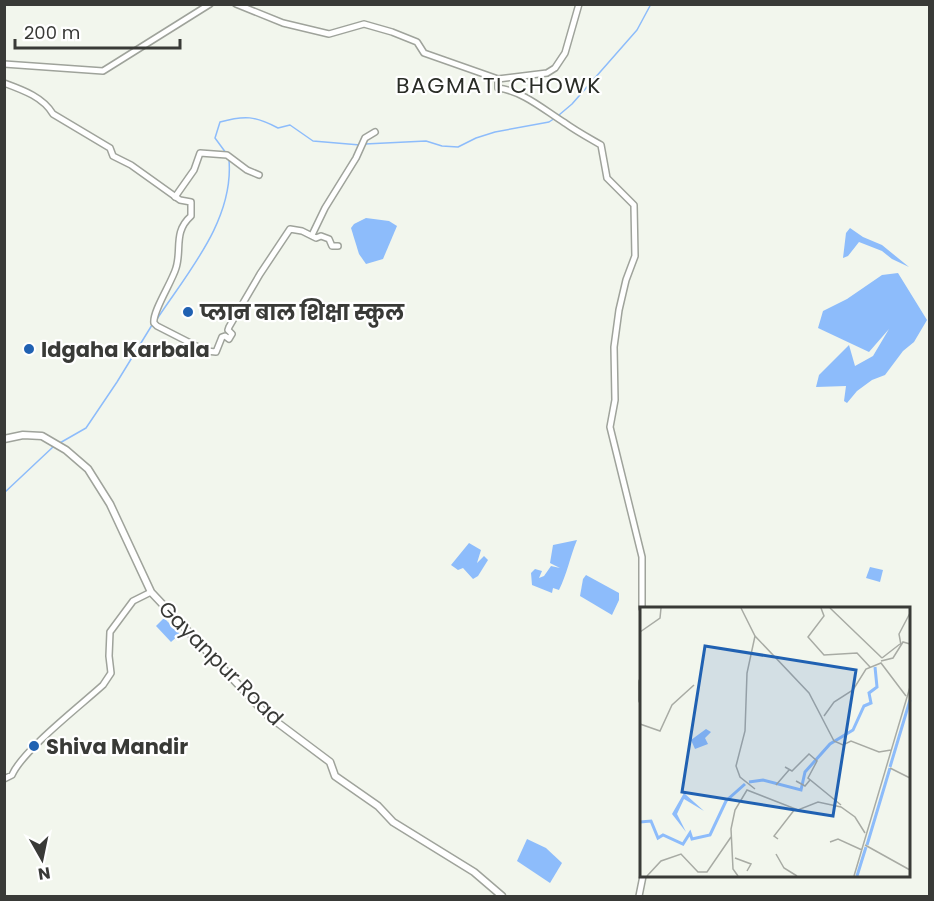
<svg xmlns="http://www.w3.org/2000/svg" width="934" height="901" viewBox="0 0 934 901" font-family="Poppins,'Noto Sans Devanagari',sans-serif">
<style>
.water{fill:#8dbcfb}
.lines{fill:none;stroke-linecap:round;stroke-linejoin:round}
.stream{stroke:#8dbcfb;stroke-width:1.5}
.minor-casing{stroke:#9fa39b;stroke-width:8}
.tertiary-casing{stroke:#9fa39b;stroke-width:9}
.minor{stroke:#fff;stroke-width:5}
.tertiary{stroke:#fff;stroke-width:6}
.poi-dot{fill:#2061b2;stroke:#fff;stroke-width:2}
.labels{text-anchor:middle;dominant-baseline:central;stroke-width:4.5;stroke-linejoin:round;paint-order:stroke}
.poi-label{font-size:21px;font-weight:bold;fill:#393a37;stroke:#fff;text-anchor:start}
.street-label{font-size:21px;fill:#393a37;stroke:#fff}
.neighbourhood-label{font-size:22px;letter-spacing:1.5px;fill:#292c26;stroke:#fff}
.inset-river{fill:none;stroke:#8dbcfb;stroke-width:3}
.inset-road{fill:none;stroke:#a8aba4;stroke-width:1.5}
.view{fill:#2061b2;fill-opacity:0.15;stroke:#2061b2;stroke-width:3}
.inset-edge{fill:none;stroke:#393a37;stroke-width:3}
</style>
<rect width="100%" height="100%" fill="#f2f6ed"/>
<!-- water -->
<g class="water">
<polygon points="366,218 389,221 397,226 383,259 366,264 359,254 351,228 354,224"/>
<polygon points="850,228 863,237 882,245 909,267 892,259 882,251 859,242 848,256 843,258 846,233"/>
<polygon points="898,273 927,320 914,342 903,351 885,375 872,380 857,391 847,403 844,401 846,386 816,387 819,375 849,345 855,366 873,356 889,329 869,352 818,328 823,311 847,299 882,275"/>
<path d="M577,540C570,557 567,574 559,590L553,588L552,593L532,585L531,573L535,569L542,571L539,578L544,576L551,566L560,568L550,563L553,545Z"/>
<polygon points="469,543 481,550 477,563 484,556 488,560 478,576 473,579 463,568 458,570 451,565"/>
<polygon points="870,567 883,570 880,582 866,578"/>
<polygon points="586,575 619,593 619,600 612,615 580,596 583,579"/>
<polygon points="164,618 180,634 171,642 156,626"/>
<polygon points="527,839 546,848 562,863 550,883 517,861"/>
</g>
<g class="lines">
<!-- stream -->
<g class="stream">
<polyline points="559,115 572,104 637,30 651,4"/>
<polyline points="365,144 426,141 442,146 458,147 476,138 495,132 549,122 555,118"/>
<path d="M226,153L215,138L220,122C245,115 255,116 278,128L290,125L313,141L360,145"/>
<path d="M157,319C188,272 234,220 229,160"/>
<polyline points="58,444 86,428 117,382 152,325"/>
<polyline points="4,493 54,446"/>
</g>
<defs>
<g id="minor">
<polyline points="236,4 283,23 329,34 364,24 392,32 417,42 424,53 498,79 547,73 555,68 565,53 579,4"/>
<polyline points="4,64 103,71 210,4"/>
<path d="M498,79V88C523,91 544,110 565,123C576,131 589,138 601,145L607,178L634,205L635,256L626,280L619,310L614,347L615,400L610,427L642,557V608"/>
<path d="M4,83C23,90 43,97 53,114L110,148L113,156L131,165L180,200L191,202V216C173,232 182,249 176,268C172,282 152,312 154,323L157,326L206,351L216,352L222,337L225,336L229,339L232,334L228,330L229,327L260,274L290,229L302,231L316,238L321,236L329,239L332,246H338"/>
<polyline points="175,197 194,170 200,153 227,155 247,170 259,175"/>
<polyline points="312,235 325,208 356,158 365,138 375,132"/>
<polyline points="642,682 642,700"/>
<path d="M4,779L12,775C23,750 80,706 103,685L111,673L109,656L110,632L133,601L151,592"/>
<polyline points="639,896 643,876"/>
</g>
<polyline id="tertiary" points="4,439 23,435 42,436 66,450 88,469 110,504 151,592 266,714 330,762 335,776 378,806 393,822 474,872 502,896"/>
</defs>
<!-- minor casing -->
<use href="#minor" class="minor-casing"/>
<!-- tertiary casing -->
<use href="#tertiary" class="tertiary-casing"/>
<!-- minor -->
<use href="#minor" class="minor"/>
<!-- tertiary -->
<use href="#tertiary" class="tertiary"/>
</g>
<!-- markers -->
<g class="poi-dot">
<circle cx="188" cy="312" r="6"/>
<circle cx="29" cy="349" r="6"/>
<circle cx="34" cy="746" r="6"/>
</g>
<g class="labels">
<!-- poi labels -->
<g class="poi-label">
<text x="200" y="312">प्लान बाल शिक्षा स्कुल</text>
<text x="41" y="349">Idgaha Karbala</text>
<text x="46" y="746">Shiva Mandir</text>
</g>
<!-- street labels -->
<g class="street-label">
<text transform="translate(221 663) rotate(45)">Gayanpur Road</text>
</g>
<!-- neighbourhood labels -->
<g class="neighbourhood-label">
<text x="499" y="85">BAGMATI CHOWK</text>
</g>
</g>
<!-- overview -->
<g transform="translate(640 607)">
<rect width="270" height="270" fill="#f2f6ed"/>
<path d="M66,122L71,125L65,131L68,137L55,142L51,133ZM44,186L64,204L44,192L37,207L46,225L32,207Z" fill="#8dbcfb"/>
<path class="inset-river" d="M250,160L270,93M109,175L123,173L161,183L165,165L190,137L213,123L224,99L231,96L229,86L237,80L235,60M0,215L11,214L18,231L23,228L43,237L50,226L52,232L70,228L86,194L105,177M227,238L250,161M217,269L226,240"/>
<path class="inset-road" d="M101,1L115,29L169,86L194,134L203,138L211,134L239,145L251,143M181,1L184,9L168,30L184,48L217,46L230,60M190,1L242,51M0,25L20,11L21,1M115,29L107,66L105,124L96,159L100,170L115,182M261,38L259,27L270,6M242,51L260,37M241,54L253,51L263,35L270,37M184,109L194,95L213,83L226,62L241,56L266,89M0,117L20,124L32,98L54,78M145,160L152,164L169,147L177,154L168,171L201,198M250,161L270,171M156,174L165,179L170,173M136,178L149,163M138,232L134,229L155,202M190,235L198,232L222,243M225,238L270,263M136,247L144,261L157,269M95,251L111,257L107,264M7,269L21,254L41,247L58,265H67L91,230M98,269L93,262L91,222L95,203L107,183L158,203L178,195L201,200L215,210L225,226M214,269L270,80"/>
<path class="view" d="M65,39L216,63L193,209L42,185Z"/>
<rect width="270" height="270" class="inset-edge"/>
</g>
<!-- border -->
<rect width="934" height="901" fill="none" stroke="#393a37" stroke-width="12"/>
<!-- north arrow -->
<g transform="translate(42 859) rotate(171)" stroke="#ffffff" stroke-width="4.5" paint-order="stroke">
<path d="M0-4.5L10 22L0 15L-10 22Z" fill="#393a37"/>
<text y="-9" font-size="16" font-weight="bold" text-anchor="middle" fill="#393a37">N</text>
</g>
<!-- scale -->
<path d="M15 39v9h165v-9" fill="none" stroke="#393a37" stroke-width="3"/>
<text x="24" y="39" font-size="18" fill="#393a37" stroke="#ffffff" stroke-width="4.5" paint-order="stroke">200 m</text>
</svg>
